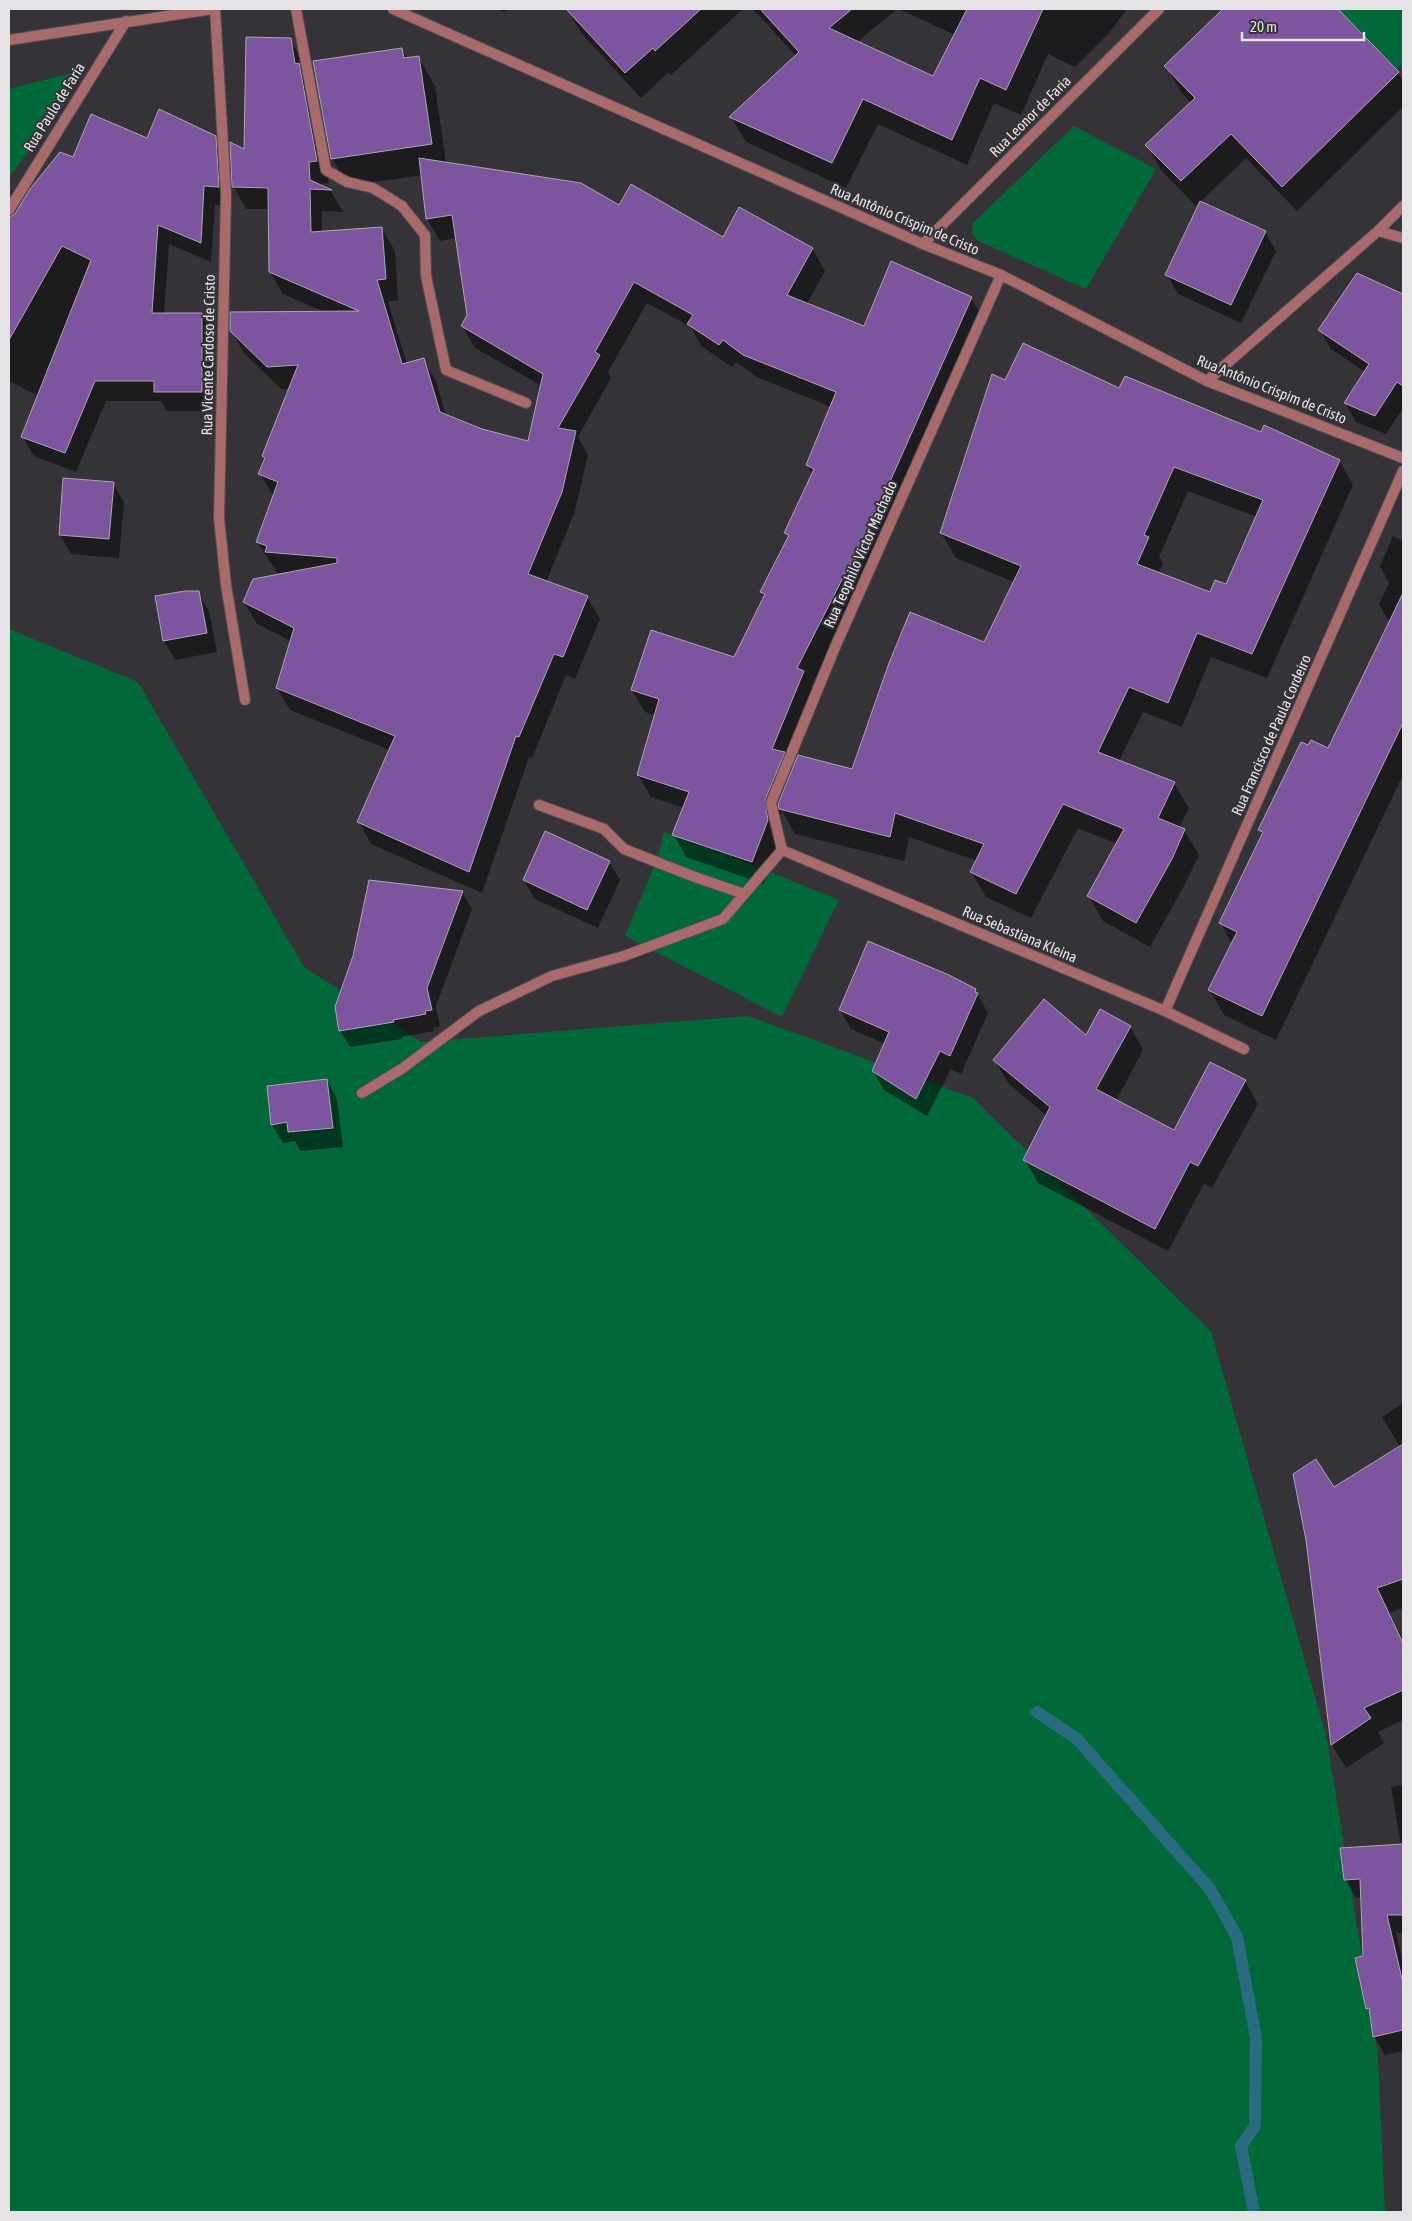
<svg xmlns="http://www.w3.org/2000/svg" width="1412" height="2221" viewBox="0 0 1412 2221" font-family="'Asap Condensed',sans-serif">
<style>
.green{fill:#006839}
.shadow{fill:#0007;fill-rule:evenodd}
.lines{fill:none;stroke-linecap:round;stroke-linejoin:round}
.stream{stroke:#2a6c7f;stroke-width:12}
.building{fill:#7d559f;stroke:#aaa7ad;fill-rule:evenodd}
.lane-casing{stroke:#514f54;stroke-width:12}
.street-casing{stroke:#514f54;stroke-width:12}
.lane{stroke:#a96a6c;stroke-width:10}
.street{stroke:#a96a6c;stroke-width:10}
.labels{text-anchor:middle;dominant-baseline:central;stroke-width:4;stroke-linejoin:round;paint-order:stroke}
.street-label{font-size:15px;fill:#e5e3e6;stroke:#353338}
</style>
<rect width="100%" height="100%" fill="#353338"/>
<!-- green -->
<g class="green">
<polygon points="1338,9 1403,9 1403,63 1397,69"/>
<polygon points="79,71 63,106 9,177 9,89"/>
<polygon points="1074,126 1156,169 1086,289 978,241 972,234 973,223"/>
<polygon points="9,629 138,682 304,967 421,1042 748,1016 973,1098 1211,1331 1327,1739 1378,2056 1385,2212 9,2212"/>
<polygon points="664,832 731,856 839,900 782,1017 625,936 658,857"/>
</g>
<!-- shadow -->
<g class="shadow">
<polygon points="499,9 507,9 504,12"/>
<polygon points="567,9 743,9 671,75 668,73 641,98 582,34"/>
<polygon points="753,9 897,9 857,42 934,77 955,35 899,9 1127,9 1110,32 1075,67 1048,54 1021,115 994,103 967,165 878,124 846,188 746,142 731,117 796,56"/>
<polygon points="1225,9 1336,9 1398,73 1403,82 1403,107 1297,211 1246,158 1196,206 1161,170 1147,145 1191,103 1180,91 1166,66"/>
<path d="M290,39L303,62L311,86L329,183L321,184V186L331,191L343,212L322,211V233L382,229L395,251L398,300L388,302L407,364L423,359L436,381L446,416L481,430L529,443L542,386L475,348L462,326L468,315L457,238L440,241L427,219L423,175L348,186L332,158L402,49L408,59L419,58L435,86L446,163L620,207L723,238L812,248L825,271L807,304L864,327L892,263L971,298L984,320L863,585L811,686L816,694L789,761L793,770H853L984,644L1014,582L956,558L941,533L1006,382L1120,389L1339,460L1353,485L1267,678L1211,657L1182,727L1143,712L1119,761L1174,783L1189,808L1179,828L1184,830L1199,855L1185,884L1150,947L1103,921L1089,896L1117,844L1078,828L1031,918L986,897L971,872L977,861L909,837L904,861L795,834L782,811L777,823L780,843L764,884L686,857L674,835L684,808L651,797L638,775L656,715L645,712L632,690L734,659L765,598L761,592L789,538L786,533L813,475L807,465L831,407L757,377L736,362L732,367L701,346L691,327L647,303L608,372L611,378L578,437L588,455L574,514L546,582L587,597L600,619L575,679L566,675L532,758L529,757L482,893L371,844L359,822L390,750L290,710L277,688L291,641L257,624L244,602L279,575L257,542L274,497L260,474L265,460L263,456L290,388L281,389L244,353L231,331L325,312L283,294L270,272V209H246L234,187L245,151ZM1188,491L1257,517L1227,586L1211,594L1158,574L1163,563L1159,557Z"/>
<polygon points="215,137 226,157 229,206 215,205 211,262 169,244 164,314 201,314 212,334 212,411 167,411 161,401 106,401 76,472 34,456 22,436 40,397 9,381 9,217 15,215 73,159 148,139"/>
<polygon points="1265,232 1276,251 1241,323 1178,294 1167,275"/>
<polygon points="1358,275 1403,296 1403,408 1386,434 1356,422 1345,403 1365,372 1331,349 1320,330"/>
<polygon points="113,484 124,502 119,558 71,554 60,535"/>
<polygon points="1393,536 1403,541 1403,775 1276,1040 1224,1015 1210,990 1232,944 1221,923 1263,836 1260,830 1308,747 1329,750 1390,623 1379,604 1389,583 1380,566"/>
<polygon points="198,592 209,611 217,652 175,660 164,641 156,597"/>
<polygon points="609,862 620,880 598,928 535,899 524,880"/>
<polygon points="462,892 472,909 436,1006 440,1026 433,1028 434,1031 402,1037 402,1039 350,1047 340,1031"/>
<polygon points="975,990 988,1013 961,1074 951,1069 927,1116 884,1090 873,1071 885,1044 851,1029 840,1010"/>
<polygon points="1130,1026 1143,1050 1116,1101 1174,1132 1245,1081 1258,1104 1212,1188 1204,1184 1168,1251 1038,1183 1025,1160 1047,1116 1008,1083 995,1060"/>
<polygon points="327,1080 337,1099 343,1147 300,1151 295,1141 283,1143 272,1125"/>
<polygon points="1403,1403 1403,1608 1390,1613 1403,1640 1403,1720 1378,1732 1384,1743 1346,1768 1332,1745 1307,1540 1334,1489 1400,1447 1382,1417"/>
<polygon points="1403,1785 1403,1933 1396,1933 1403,1962 1403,2051 1385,2055 1374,2036 1372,2016 1367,2008 1362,1897 1356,1898 1345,1879 1401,1845 1391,1787"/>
</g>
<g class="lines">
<!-- stream -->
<polyline class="stream" points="1037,1712 1077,1739 1210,1889 1237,1937 1256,2038 1255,2126 1241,2146 1254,2212"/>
</g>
<!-- building -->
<g class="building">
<polygon points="566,9 701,9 655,51 653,48 625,73"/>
<polygon points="760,9 852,9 829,28 933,76 967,9 1043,9 1006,90 980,78 952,140 863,99 832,163 729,117 799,52"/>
<polygon points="1223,9 1338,9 1399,72 1282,187 1231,134 1181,181 1145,145 1195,98 1164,66"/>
<polygon points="246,37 291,38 295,64 299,63 317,161 309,162 310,180 332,190 310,189 311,232 382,227 386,279 377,280 402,364 424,358 440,412 482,429 528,441 543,374 461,326 467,315 452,215 426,219 419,158 581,183 619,205 631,184 723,237 739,207 813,248 787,295 864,326 891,261 972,297 853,565 850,564 797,668 804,671 772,749 785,752 765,800 768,820 752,862 672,835 689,792 637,775 659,699 631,690 651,630 734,657 765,594 760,592 789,535 784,533 814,469 806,465 836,392 743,355 723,340 719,345 687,324 693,315 634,282 595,352 600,355 558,428 576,431 562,492 528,574 588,596 563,657 554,654 519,737 516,736 469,872 357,822 395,736 276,688 294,628 243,602 253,579 337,563 337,558 265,552 267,546 256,542 278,482 258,474 265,458 262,456 298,365 267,367 230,331 230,312 359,311 269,272 268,188 232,187 230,142 244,149"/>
<polygon points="402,48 404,58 419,56 432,144 331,159 313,61"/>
<polygon points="159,109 216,136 219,187 204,186 201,243 158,225 152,313 202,313 202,392 154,392 154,381 95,381 65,453 21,437 91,260 62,246 9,340 9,217 15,214 30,189 60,152 73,157 91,114 147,138"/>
<polygon points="1200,201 1266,231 1231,305 1165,275"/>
<polygon points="1357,273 1403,294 1403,386 1397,382 1375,416 1344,403 1369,364 1318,330"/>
<path d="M1023,343L1119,388L1125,376L1261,432L1264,425L1340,460L1252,654L1197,633L1168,703L1129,687L1098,752L1175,782L1158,818L1185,829L1172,859L1136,923L1087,896L1124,829L1063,804L1016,894L970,872L984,844L895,813L890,837L779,809L778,804L798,755L852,769L889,663L910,612L984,642L1021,566L940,533L992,374L1005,380ZM1174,467L1263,500L1226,584L1215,580L1210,592L1137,564L1149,537L1144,535Z"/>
<polygon points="63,478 114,482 109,539 59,535"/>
<polygon points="185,591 199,591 207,633 163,641 155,596"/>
<polygon points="1403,593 1403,723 1262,1016 1208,990 1237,932 1219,923 1263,832 1258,830 1301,742 1308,745 1311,740 1328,748"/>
<polygon points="545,831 610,861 587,910 523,880"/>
<polygon points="369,880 463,891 427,988 432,1010 425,1011 426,1014 393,1020 394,1022 339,1031 335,1007 353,956"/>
<polygon points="868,941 949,975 976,989 975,992 978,993 950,1056 940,1051 916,1099 872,1071 889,1032 839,1010"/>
<polygon points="1044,999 1086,1035 1100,1009 1131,1026 1096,1089 1174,1130 1210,1062 1246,1080 1198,1166 1190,1162 1155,1229 1023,1160 1050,1107 993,1060"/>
<polygon points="327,1079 333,1128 288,1132 287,1122 271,1125 267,1086"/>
<polygon points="1403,1444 1403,1579 1377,1588 1403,1643 1403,1690 1364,1708 1371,1718 1331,1745 1306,1540 1293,1474 1316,1459 1334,1487"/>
<polygon points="1403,1844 1403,1915 1387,1915 1403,1983 1403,2030 1373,2037 1369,2008 1366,2009 1355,1958 1363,1956 1360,1879 1344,1880 1340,1848"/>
</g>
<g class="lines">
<defs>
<g id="lane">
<polyline points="296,9 326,170 347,182 373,188 402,206 425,235 426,276 446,370 526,403"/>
<polyline points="1378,231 1403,238"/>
<polyline points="1207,381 1378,231 1403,206"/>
<polyline points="539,805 604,829 624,849 692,876 744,894"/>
<polyline points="362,1093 403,1068 479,1011 552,976 624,956 723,919 782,850"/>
</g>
<g id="street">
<polyline points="215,9 226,194 219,518 226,585 245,700"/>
<polyline points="393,9 923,244 1001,275 1207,381 1403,458"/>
<polyline points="9,40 213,9"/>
<polyline points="9,210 126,21"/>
<polyline points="923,244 1159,9"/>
<polyline points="1001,275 836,645 771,803 782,850 1165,1011 1244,1049"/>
<polyline points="1165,1011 1403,471"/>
</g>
</defs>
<!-- lane casing -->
<use href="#lane" class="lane-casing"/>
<!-- street casing -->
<use href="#street" class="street-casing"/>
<!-- lane -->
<use href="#lane" class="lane"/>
<!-- street -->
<use href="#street" class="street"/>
</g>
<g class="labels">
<!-- street labels -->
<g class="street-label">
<text transform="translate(54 107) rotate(-58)">Rua Paulo de Faria</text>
<text transform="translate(1030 116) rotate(-45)">Rua Leonor de Faria</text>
<text transform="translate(905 219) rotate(23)">Rua Antônio Crispim de Cristo</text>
<text transform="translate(208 355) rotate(-89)">Rua Vicente Cardoso de Cristo</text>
<text transform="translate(1272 389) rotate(22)">Rua Antônio Crispim de Cristo</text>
<text transform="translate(860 554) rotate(-66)">Rua Teophilo Victor Machado</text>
<text transform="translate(1271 735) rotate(-66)">Rua Francisco de Paula Cordeiro</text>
<text transform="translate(1020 934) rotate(23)">Rua Sebastiana Kleina</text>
</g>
</g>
<!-- border -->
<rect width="1412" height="2221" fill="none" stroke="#e5e3e6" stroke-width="20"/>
<!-- scale -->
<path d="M1242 32v8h122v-8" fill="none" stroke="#e5e3e6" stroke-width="2.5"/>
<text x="1250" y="32" font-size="15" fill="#e5e3e6" stroke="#353338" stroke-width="4" paint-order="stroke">20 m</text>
</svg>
